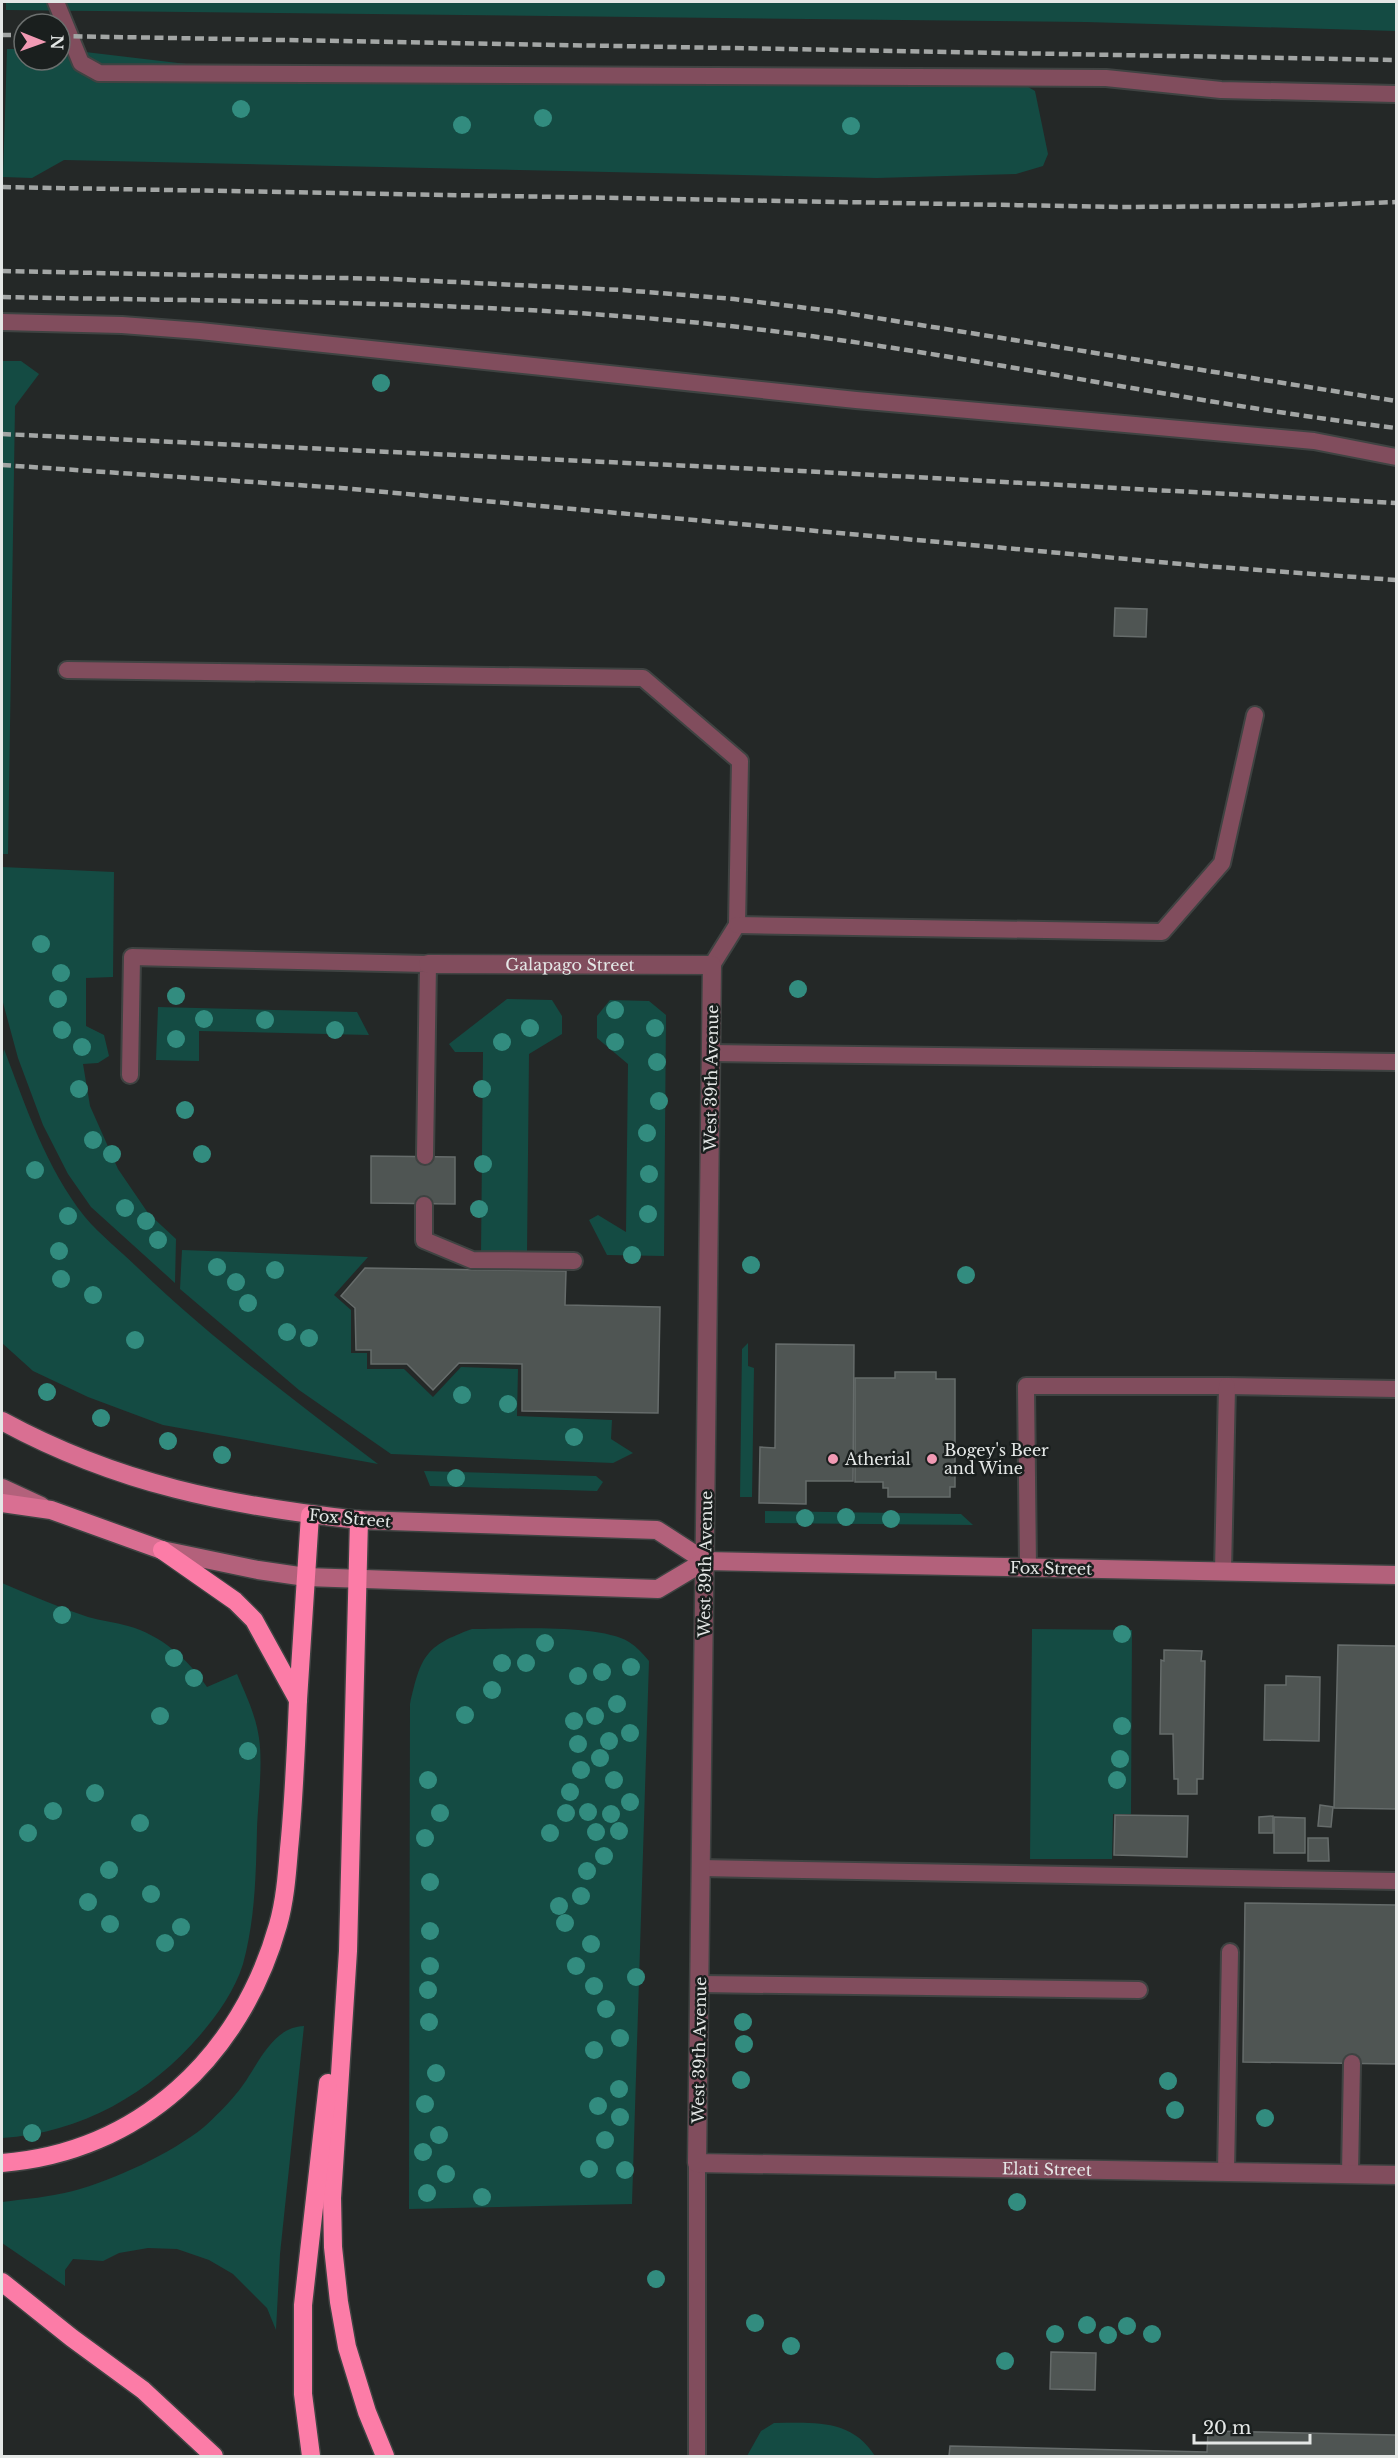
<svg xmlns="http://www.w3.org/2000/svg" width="1398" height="2458" viewBox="0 0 1398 2458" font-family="'Libre Baskerville',serif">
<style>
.green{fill:#144b43}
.building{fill:#4f5553;stroke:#666c6b;stroke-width:1.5}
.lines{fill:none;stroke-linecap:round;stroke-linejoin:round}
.lane-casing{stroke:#3f4342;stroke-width:20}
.street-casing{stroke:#3f4342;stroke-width:21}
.secondary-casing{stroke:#3f4342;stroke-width:21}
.primary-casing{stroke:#3f4342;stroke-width:21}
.highway-casing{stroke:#3f4342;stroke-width:21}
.lane{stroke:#814d5d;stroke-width:16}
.street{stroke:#814d5d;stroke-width:18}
.secondary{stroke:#b3617b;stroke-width:18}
.primary{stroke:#d96f92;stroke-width:18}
.highway{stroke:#fc7ca7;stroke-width:18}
.rail{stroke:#a3a6a5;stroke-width:4.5;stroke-dasharray:9 4.5;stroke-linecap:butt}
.tree{fill:#328c7f}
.poi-dot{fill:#f19ab4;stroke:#1a1f1e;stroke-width:2}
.labels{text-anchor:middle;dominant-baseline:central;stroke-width:5;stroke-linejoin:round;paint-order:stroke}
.street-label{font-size:16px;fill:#e4e7e6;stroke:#1a1f1e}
.poi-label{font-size:16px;fill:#e4e7e6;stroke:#1a1f1e;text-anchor:start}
</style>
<rect width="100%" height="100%" fill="#242827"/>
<!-- green -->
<g class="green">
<polygon points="6,2 1396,2 1396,31 1086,22 6,10"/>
<polygon points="7,49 24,49 24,60 60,60 60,49 263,73 1018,81 1035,91 1048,154 1043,166 1016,174 877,178 64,160 32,178 3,177"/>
<polygon points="2,361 21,361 39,374 15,406 8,854 2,854"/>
<polygon points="2,867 114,872 113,977 86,978 86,1026 104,1035 109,1056 98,1063 83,1064 90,1106 118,1169 148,1213 176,1239 175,1283 91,1207 68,1174 43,1125 18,1058 2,999"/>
<polygon points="507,999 552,1000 562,1016 562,1034 529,1054 527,1254 481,1254 483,1052 455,1052 449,1044"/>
<polygon points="610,1000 649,1001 666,1015 664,1256 607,1255 589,1220 598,1215 626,1232 628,1064 597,1038 597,1016"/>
<polygon points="158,1007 357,1012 369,1035 199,1031 199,1061 156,1060"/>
<path d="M4,1049C26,1107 46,1168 85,1217C100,1235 121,1251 138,1268C213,1340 295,1401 378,1464L163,1425L88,1397L33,1371L2,1343V1063Z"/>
<polygon points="182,1250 368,1257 334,1295 351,1310 351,1353 367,1353 367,1369 404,1369 433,1397 461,1367 518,1369 517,1416 612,1420 611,1439 633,1453 613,1463 391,1454 299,1390 180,1289"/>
<polygon points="748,1343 748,1366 754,1368 752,1497 740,1497 742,1349"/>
<polygon points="424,1471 596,1476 603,1482 597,1491 430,1486"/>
<polygon points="765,1511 961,1514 973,1525 765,1523"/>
<path d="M2,1583C30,1595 58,1607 88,1617C101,1621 115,1622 128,1626C161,1635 188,1659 207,1687L237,1674C246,1695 256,1716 259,1738C263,1765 258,1802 257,1829C256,1874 255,1921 243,1964C235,1990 218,2014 201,2034C150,2094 81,2133 2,2138Z"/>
<path d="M472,1629C509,1629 600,1624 629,1642C637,1647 643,1654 649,1661L632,2204L409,2209L410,1704C421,1656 425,1646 472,1629Z"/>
<polygon points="1032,1629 1132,1630 1131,1814 1113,1814 1112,1859 1030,1859"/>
<path d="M304,2026L280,2254L276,2330L267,2308L233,2274L209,2260L177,2249L148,2248L119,2253L103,2261L73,2259L65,2270V2286L2,2243V2202C25,2199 50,2197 73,2191C114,2180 172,2153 204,2127C215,2117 227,2105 236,2094C256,2072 269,2027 304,2026Z"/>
<path d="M774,2423C813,2423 851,2418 875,2456H747L761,2431Z"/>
</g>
<!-- building -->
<g class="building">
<polygon points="1115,608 1147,609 1146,637 1114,636"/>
<polygon points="371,1156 455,1157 455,1204 371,1203"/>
<polygon points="365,1268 566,1271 565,1305 660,1307 658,1413 522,1411 522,1364 459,1363 433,1390 407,1364 371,1364 371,1350 356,1350 355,1308 341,1296"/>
<polygon points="776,1344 854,1345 853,1481 806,1481 806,1504 759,1503 760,1447 775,1448"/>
<polygon points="895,1372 936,1372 936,1379 955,1379 955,1487 950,1487 950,1497 888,1497 888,1488 883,1488 883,1482 855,1482 855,1378 895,1378"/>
<polygon points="1338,1645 1396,1646 1396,1809 1334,1808"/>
<polygon points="1164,1650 1202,1651 1201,1661 1205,1661 1203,1779 1197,1779 1197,1794 1178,1794 1178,1779 1174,1779 1173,1734 1160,1734 1161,1660 1164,1661"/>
<polygon points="1286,1676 1320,1677 1319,1741 1264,1740 1265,1685 1286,1685"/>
<polygon points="1320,1805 1333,1807 1331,1827 1318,1826"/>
<polygon points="1115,1815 1188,1816 1187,1857 1114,1855"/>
<polygon points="1273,1816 1273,1833 1259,1833 1259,1817"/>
<polygon points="1274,1817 1305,1818 1305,1853 1274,1853"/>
<polygon points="1308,1838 1328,1838 1329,1861 1308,1861"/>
<polygon points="1245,1903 1396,1905 1396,2064 1243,2062"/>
<polygon points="1051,2352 1096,2353 1095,2390 1050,2389"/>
<polygon points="1208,2431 1396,2435 1396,2456 949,2456 950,2446 1207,2452"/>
</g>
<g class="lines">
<defs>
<g id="lane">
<polyline points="56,2 81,63 99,73 1106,78 1221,90 1396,94"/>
<polyline points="2,322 122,325 200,331 856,400 1314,441 1396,457"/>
<polyline points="67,670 643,678 740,761 737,925 712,965"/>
<polyline points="737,925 1162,932 1222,863 1255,715"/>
<polyline points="711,1053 1396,1062"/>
<polyline points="130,1075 132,957 428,964 425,1156"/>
<polyline points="424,1205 424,1240 472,1260 574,1261"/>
<polyline points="1028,1568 1026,1386 1227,1386 1396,1389"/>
<polyline points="1223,1571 1227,1386"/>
<polyline points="701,1868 1396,1881"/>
<polyline points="700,1984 1139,1990"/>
<polyline points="1226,2172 1230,1952"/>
<polyline points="1350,2174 1352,2063"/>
<polyline points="697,2456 697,2163"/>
</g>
<g id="street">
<path id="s1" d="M428,964L712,965L697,2163L1396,2175"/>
</g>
<g id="secondary">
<polyline points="2,1488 41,1506"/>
<polyline points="359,1520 657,1530 705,1561"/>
<polyline points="162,1550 258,1570 306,1577 658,1589 705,1561 1396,1575"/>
</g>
<g id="primary">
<path d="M2,1421C118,1484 230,1506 359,1520"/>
<polyline points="2,1503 51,1510 162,1550"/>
</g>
<g id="highway">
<polyline points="359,1520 348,1951 332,2198 333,2247 339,2302 347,2347 367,2412 385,2456"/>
<polyline points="162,1550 235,1601 254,1620 298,1700"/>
<path d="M2,2163C140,2152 241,2056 278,1925C285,1901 287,1874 289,1849C294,1800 296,1750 298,1700C302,1638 306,1577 310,1515"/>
<polyline points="2,2282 72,2338 143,2390 214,2456"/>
<polyline points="311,2456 303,2394 303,2305 328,2083"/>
</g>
</defs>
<!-- lane casing -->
<use href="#lane" class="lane-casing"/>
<!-- street casing -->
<use href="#street" class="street-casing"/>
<!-- secondary casing -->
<use href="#secondary" class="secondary-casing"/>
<!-- primary casing -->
<use href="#primary" class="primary-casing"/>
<!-- highway casing -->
<use href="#highway" class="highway-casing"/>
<!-- lane -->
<use href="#lane" class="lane"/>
<!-- street -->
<use href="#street" class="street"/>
<!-- secondary -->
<use href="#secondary" class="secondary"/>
<!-- primary -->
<use href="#primary" class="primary"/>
<!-- highway -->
<use href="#highway" class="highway"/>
<!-- rail -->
<g class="rail">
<polyline points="2,35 24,35"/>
<polyline points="60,36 1396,60"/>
<polyline points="2,187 1120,207 1290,206 1396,202"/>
<polyline points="2,271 391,279 622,290 734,299 839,312 1396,401"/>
<path d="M2,297C241,302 481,300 720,325C947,349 1170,401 1396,428"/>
<polyline points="2,434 801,471 1396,503"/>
<polyline points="2,465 341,488 1204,566 1396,580"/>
</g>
</g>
<!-- trees -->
<g class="tree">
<circle cx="241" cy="109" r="9"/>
<circle cx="543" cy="118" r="9"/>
<circle cx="462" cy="125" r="9"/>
<circle cx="851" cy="126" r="9"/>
<circle cx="381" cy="383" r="9"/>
<circle cx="41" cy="944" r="9"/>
<circle cx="61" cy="973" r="9"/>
<circle cx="798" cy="989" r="9"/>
<circle cx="176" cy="996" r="9"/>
<circle cx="58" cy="999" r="9"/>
<circle cx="615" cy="1010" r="9"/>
<circle cx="204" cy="1019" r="9"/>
<circle cx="265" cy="1020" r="9"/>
<circle cx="530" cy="1028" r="9"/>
<circle cx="655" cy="1028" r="9"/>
<circle cx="62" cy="1030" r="9"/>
<circle cx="335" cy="1030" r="9"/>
<circle cx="176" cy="1039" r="9"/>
<circle cx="502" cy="1042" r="9"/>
<circle cx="615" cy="1042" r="9"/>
<circle cx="82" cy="1047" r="9"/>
<circle cx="657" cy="1062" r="9"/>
<circle cx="79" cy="1089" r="9"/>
<circle cx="482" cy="1089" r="9"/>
<circle cx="659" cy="1101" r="9"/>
<circle cx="185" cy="1110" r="9"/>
<circle cx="647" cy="1133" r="9"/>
<circle cx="93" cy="1140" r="9"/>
<circle cx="112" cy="1154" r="9"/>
<circle cx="202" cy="1154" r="9"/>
<circle cx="483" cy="1164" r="9"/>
<circle cx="35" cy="1170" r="9"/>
<circle cx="649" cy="1174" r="9"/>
<circle cx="125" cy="1208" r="9"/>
<circle cx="479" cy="1209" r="9"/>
<circle cx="648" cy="1214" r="9"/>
<circle cx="68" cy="1216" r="9"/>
<circle cx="146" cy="1221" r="9"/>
<circle cx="158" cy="1240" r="9"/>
<circle cx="59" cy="1251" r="9"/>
<circle cx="632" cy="1255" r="9"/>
<circle cx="751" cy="1265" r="9"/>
<circle cx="217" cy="1267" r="9"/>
<circle cx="275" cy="1270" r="9"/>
<circle cx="966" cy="1275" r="9"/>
<circle cx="61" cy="1279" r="9"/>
<circle cx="236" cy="1282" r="9"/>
<circle cx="93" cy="1295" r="9"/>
<circle cx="248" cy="1303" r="9"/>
<circle cx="287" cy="1332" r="9"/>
<circle cx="309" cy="1338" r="9"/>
<circle cx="135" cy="1340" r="9"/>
<circle cx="47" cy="1392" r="9"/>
<circle cx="462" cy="1395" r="9"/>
<circle cx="508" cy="1404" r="9"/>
<circle cx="101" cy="1418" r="9"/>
<circle cx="574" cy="1437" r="9"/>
<circle cx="168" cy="1441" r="9"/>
<circle cx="222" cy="1455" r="9"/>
<circle cx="456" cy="1478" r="9"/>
<circle cx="846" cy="1517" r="9"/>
<circle cx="805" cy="1518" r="9"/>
<circle cx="891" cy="1519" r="9"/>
<circle cx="62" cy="1615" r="9"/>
<circle cx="1122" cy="1634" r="9"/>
<circle cx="545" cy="1643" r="9"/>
<circle cx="174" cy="1658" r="9"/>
<circle cx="502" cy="1663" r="9"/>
<circle cx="526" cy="1663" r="9"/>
<circle cx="631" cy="1667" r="9"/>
<circle cx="602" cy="1672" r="9"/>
<circle cx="578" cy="1676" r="9"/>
<circle cx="194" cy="1678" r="9"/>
<circle cx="492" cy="1690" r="9"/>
<circle cx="617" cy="1704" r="9"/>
<circle cx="465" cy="1715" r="9"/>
<circle cx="160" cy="1716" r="9"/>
<circle cx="595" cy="1716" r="9"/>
<circle cx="574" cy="1721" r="9"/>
<circle cx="1122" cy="1726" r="9"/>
<circle cx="630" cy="1733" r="9"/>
<circle cx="609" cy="1741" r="9"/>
<circle cx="578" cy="1744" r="9"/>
<circle cx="248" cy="1751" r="9"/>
<circle cx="600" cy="1758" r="9"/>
<circle cx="1120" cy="1759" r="9"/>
<circle cx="581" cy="1770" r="9"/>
<circle cx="428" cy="1780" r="9"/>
<circle cx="614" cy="1780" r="9"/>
<circle cx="1117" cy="1780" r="9"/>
<circle cx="570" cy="1792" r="9"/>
<circle cx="95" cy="1793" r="9"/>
<circle cx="630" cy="1802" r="9"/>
<circle cx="53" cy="1811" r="9"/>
<circle cx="588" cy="1812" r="9"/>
<circle cx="440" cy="1813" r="9"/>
<circle cx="566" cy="1813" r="9"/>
<circle cx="611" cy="1814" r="9"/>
<circle cx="140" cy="1823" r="9"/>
<circle cx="619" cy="1831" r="9"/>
<circle cx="596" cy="1832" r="9"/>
<circle cx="28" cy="1833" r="9"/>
<circle cx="550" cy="1833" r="9"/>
<circle cx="425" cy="1838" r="9"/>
<circle cx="604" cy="1856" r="9"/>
<circle cx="109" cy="1870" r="9"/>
<circle cx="587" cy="1871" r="9"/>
<circle cx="430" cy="1882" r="9"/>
<circle cx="151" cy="1894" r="9"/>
<circle cx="581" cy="1896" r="9"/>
<circle cx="88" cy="1902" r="9"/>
<circle cx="559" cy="1906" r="9"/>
<circle cx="565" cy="1923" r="9"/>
<circle cx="110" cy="1924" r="9"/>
<circle cx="181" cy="1927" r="9"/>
<circle cx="430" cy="1931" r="9"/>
<circle cx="165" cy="1943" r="9"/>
<circle cx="591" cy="1944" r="9"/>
<circle cx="430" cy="1966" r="9"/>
<circle cx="576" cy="1966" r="9"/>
<circle cx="636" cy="1977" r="9"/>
<circle cx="594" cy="1986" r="9"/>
<circle cx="428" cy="1990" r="9"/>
<circle cx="606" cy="2009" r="9"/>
<circle cx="429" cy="2022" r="9"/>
<circle cx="743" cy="2022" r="9"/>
<circle cx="620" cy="2038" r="9"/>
<circle cx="744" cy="2044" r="9"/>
<circle cx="594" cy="2050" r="9"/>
<circle cx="436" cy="2073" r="9"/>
<circle cx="741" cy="2080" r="9"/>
<circle cx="1168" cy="2081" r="9"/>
<circle cx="619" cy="2089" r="9"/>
<circle cx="425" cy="2104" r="9"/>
<circle cx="598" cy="2106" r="9"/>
<circle cx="1175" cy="2110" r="9"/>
<circle cx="620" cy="2117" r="9"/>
<circle cx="1265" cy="2118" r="9"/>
<circle cx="32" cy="2133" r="9"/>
<circle cx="439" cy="2135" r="9"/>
<circle cx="605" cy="2140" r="9"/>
<circle cx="423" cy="2152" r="9"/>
<circle cx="589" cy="2169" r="9"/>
<circle cx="625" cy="2170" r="9"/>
<circle cx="446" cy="2174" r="9"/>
<circle cx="427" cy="2193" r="9"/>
<circle cx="482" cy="2197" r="9"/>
<circle cx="1017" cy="2202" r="9"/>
<circle cx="656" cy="2279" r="9"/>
<circle cx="755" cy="2323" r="9"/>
<circle cx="1087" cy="2325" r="9"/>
<circle cx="1127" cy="2326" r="9"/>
<circle cx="1055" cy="2334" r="9"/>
<circle cx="1152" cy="2334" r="9"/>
<circle cx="1108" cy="2335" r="9"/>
<circle cx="791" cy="2346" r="9"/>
<circle cx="1005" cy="2361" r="9"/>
</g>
<!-- markers -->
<g class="poi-dot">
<circle cx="833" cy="1459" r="6"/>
<circle cx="932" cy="1459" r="6"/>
</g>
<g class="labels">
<!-- street labels -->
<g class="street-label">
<text stroke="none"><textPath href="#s1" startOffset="142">Galapago Street</textPath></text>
<text transform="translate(711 1078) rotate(-89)">West 39th Avenue</text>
<text transform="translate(350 1518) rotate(5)">Fox Street</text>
<text transform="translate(705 1564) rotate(-89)">West 39th Avenue</text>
<text transform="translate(1051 1568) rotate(1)">Fox Street</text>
<text transform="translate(699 2050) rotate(-89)">West 39th Avenue</text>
<text stroke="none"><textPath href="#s1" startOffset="1832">Elati Street</textPath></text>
</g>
<!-- poi labels -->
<g class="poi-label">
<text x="944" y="1450">Bogey's Beer<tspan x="944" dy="18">and Wine</tspan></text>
<text x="845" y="1459">Atherial</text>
</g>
</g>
<!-- border -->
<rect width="1398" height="2458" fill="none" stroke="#e4e7e6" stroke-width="6"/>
<!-- north arrow -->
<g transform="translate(42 42) rotate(91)"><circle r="28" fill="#1a1f1e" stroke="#6b6f6e" stroke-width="1.5"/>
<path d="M0-4.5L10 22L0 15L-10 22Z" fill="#f19ab4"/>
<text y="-9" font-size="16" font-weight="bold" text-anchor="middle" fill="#e4e7e6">N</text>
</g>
<!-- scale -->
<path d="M1194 2434v9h116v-9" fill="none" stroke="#e4e7e6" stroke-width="3"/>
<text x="1203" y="2434" font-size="18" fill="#e4e7e6" stroke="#1a1f1e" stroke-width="4.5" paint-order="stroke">20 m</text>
</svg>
